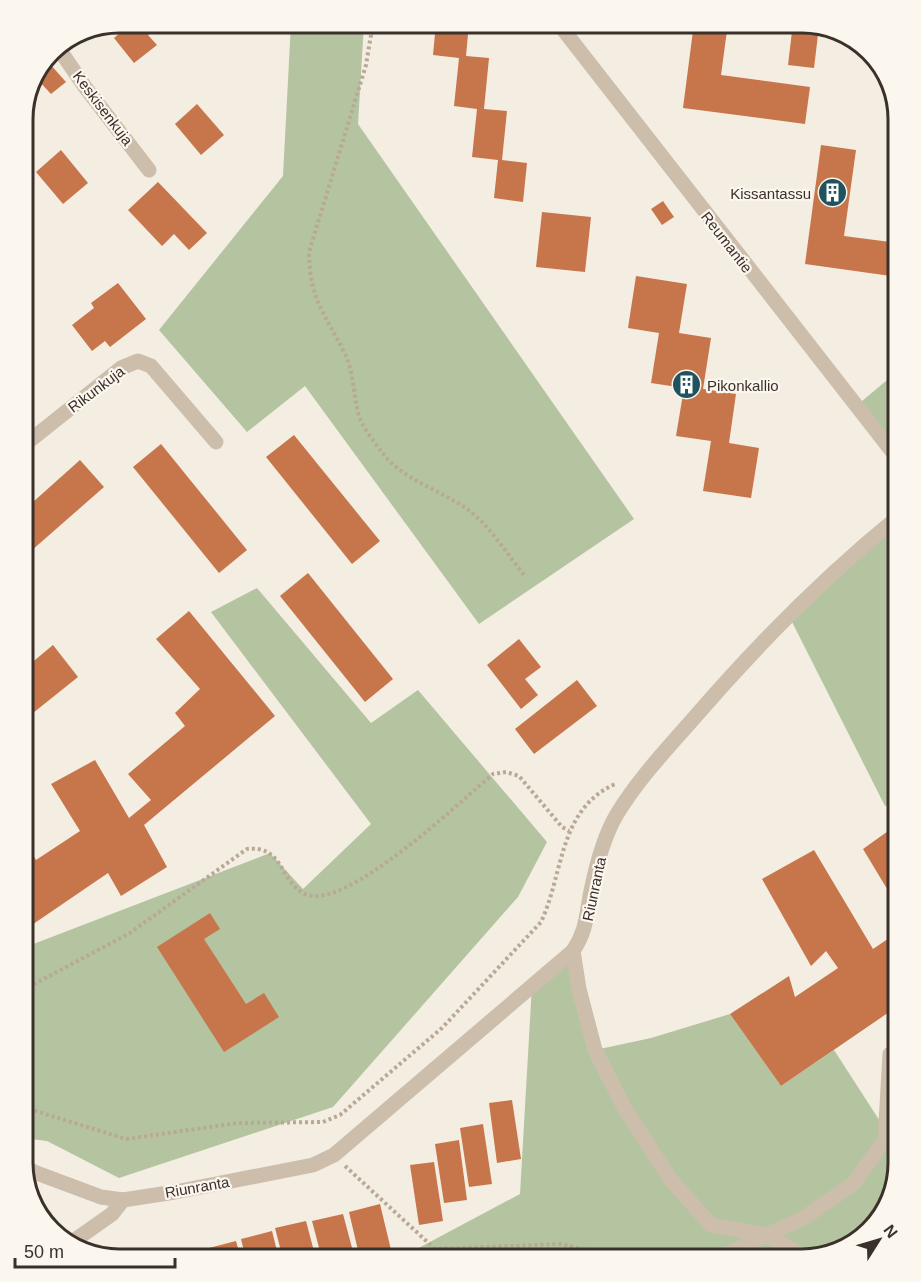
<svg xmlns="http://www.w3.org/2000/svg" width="921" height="1282" viewBox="0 0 921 1282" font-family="Helvetica,sans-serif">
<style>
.green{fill:#b4c4a0}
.building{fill:#c7754b}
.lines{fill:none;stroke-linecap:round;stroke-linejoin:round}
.path{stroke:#b9a896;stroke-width:4;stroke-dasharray:3 3;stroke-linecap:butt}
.minor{stroke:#cdbeac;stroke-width:15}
.labels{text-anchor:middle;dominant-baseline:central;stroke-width:4.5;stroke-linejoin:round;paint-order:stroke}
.street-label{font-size:15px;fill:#3b312b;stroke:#fbf6ee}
.poi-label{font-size:15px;fill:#3b312b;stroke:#fbf6ee;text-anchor:end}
.rim{fill:none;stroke:#3b312b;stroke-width:3}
</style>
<rect width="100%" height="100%" fill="#f4ede1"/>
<!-- green -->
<g class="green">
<polygon points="291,23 364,23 358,124 634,519 479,624 305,386 247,432 159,330 283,176"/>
<polygon points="898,371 898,459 856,406"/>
<polygon points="898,517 898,804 885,806 789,616"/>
<polygon points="257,588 371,723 418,690 547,842 518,897 333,1107 119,1178 47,1141 23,1138 23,948 270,853 303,889 371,824 211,612"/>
<path d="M573,951L595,1050L651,1038L730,1014L781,1086L834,1050L896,1146L898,1144C898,1185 886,1221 852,1245C840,1254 817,1256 803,1259H398L520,1194L532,985Z"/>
</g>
<!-- building -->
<g class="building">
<polygon points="119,22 156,23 159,26 148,35 157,45 134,63 114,38 121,32 114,24"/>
<polygon points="436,23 469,23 466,56 489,58 484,109 507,111 502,160 527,163 523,202 494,198 498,160 472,157 477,109 454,106 459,58 433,55"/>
<polygon points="694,23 728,23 721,75 810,87 805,124 683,108"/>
<polygon points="793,23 819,26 814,68 788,65"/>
<polygon points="49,63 66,82 51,94 38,80"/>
<polygon points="197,104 224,135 201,155 175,124"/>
<polygon points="821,145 856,150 844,236 898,243 898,277 805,264"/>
<polygon points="61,150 88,183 63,204 36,172"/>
<polygon points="158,182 207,233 189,250 174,234 162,246 128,210"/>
<polygon points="663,201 674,217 662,225 651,209"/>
<polygon points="542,212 591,217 585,272 536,267"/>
<polygon points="636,276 687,284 679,333 711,338 703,389 736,394 729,443 759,448 751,498 703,491 711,441 676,436 684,388 651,383 659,333 628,328"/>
<polygon points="118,283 146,319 110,347 105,341 92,351 72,325 94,308 91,303"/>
<polygon points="294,435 380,541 352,564 266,457"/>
<polygon points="161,444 247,550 219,573 133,467"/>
<polygon points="80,460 104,487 23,558 23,511"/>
<polygon points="308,573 393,679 365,702 280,596"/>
<polygon points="189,611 275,716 144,825 167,867 121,896 108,873 23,931 23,840 36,860 80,831 51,784 95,760 129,818 151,800 128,774 185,726 175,713 200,689 156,639"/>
<polygon points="519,639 541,667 525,679 538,695 521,709 487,665"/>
<polygon points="53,645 78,677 23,721 23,670"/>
<polygon points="577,680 597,706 534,754 515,729"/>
<polygon points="898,824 898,907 863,849"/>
<polygon points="814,850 873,949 898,932 898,1006 781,1086 730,1014 789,976 795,997 838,968 826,951 811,966 762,879"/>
<polygon points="210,913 220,929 204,939 246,1004 264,993 279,1017 224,1052 157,947"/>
<polygon points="512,1100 521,1159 497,1163 489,1103"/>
<polygon points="483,1124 492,1184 469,1187 460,1128"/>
<polygon points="459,1140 467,1200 444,1203 435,1144"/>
<polygon points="434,1162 443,1221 419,1225 410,1165"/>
<polygon points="380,1204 392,1254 360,1259 349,1212"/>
<polygon points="343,1214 355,1259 322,1259 312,1221"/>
<polygon points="306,1221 316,1259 283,1259 275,1228"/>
<polygon points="272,1231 279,1259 246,1259 241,1239"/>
<polygon points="236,1241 241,1259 208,1259 205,1249"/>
</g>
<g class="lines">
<!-- path -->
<g class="path">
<path d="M368,23L371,35L366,65L309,252C310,302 325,313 345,354C354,373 353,392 358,412C360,424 373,440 381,451C402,481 443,490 471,512C491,528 508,555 524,575"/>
<path d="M23,990L130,933L247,849C284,845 279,881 305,894C344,913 462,800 493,774L506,772L519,776L562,827L569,831"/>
<path d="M23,1107L126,1139L238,1123L323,1122L340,1115L442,1028L541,922C564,873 558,810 615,784"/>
<polyline points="345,1166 435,1249 561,1244 622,1259"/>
</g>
<!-- minor -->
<g class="minor">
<polyline points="558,23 898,459"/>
<polyline points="57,46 85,87 149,170"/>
<polyline points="23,446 121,368 138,361 151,366 216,442"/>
<polyline points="573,951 579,989 595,1050 625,1109 671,1180 711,1225 766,1235 802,1219 853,1184 885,1140 890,1054"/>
<path d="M23,1165L34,1172L101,1197L123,1200L175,1192L313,1165L334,1155L573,951C587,930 586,915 591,891C596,866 604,836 617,814C639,778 667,749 694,718C757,645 824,577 898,517"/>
<polyline points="68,1245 112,1214 123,1200"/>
<polyline points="718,1259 766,1235 807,1258"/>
</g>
</g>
<!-- icons -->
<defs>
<symbol id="building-disc" viewBox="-11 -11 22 22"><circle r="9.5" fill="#1f535e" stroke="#fbf6ee"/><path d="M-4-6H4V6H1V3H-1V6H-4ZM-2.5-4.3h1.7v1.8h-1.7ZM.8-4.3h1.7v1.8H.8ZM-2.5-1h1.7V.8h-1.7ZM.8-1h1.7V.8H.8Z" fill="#fff"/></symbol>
</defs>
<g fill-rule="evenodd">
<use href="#building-disc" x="816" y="176" width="33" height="33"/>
<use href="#building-disc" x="670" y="368" width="33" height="33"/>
</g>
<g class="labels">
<!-- street labels -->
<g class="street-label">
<text transform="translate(103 108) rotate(53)">Keskisenkuja</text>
<text transform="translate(727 242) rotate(52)">Reumantie</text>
<text transform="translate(96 389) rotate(-37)">Rikunkuja</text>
<text transform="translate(594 889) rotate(-78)">Riunranta</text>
<text transform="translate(197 1187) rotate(-10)">Riunranta</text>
</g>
<!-- poi labels -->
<g class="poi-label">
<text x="811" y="193">Kissantassu</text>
<text x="707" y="385" text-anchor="start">Pikonkallio</text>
</g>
</g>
<!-- crop -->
<path d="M0 0H921V1282H0ZM119 33H802A86 86 0 0 1 888 119V1163A86 86 0 0 1 802 1249H119A86 86 0 0 1 33 1163V119A86 86 0 0 1 119 33Z" fill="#fbf6ee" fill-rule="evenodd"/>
<path class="rim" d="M119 33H802A86 86 0 0 1 888 119V1163A86 86 0 0 1 802 1249H119A86 86 0 0 1 33 1163V119A86 86 0 0 1 119 33Z"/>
<!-- north arrow -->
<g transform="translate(879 1240) rotate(53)" stroke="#fbf6ee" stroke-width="4.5" paint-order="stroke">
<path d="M0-4.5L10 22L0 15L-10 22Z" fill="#3b312b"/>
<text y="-9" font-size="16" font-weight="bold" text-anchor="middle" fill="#3b312b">N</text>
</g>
<!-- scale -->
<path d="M15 1258v9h160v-9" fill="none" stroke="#3b312b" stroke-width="3"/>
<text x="24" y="1258" font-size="18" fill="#3b312b" stroke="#fbf6ee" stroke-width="4.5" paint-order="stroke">50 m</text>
</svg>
